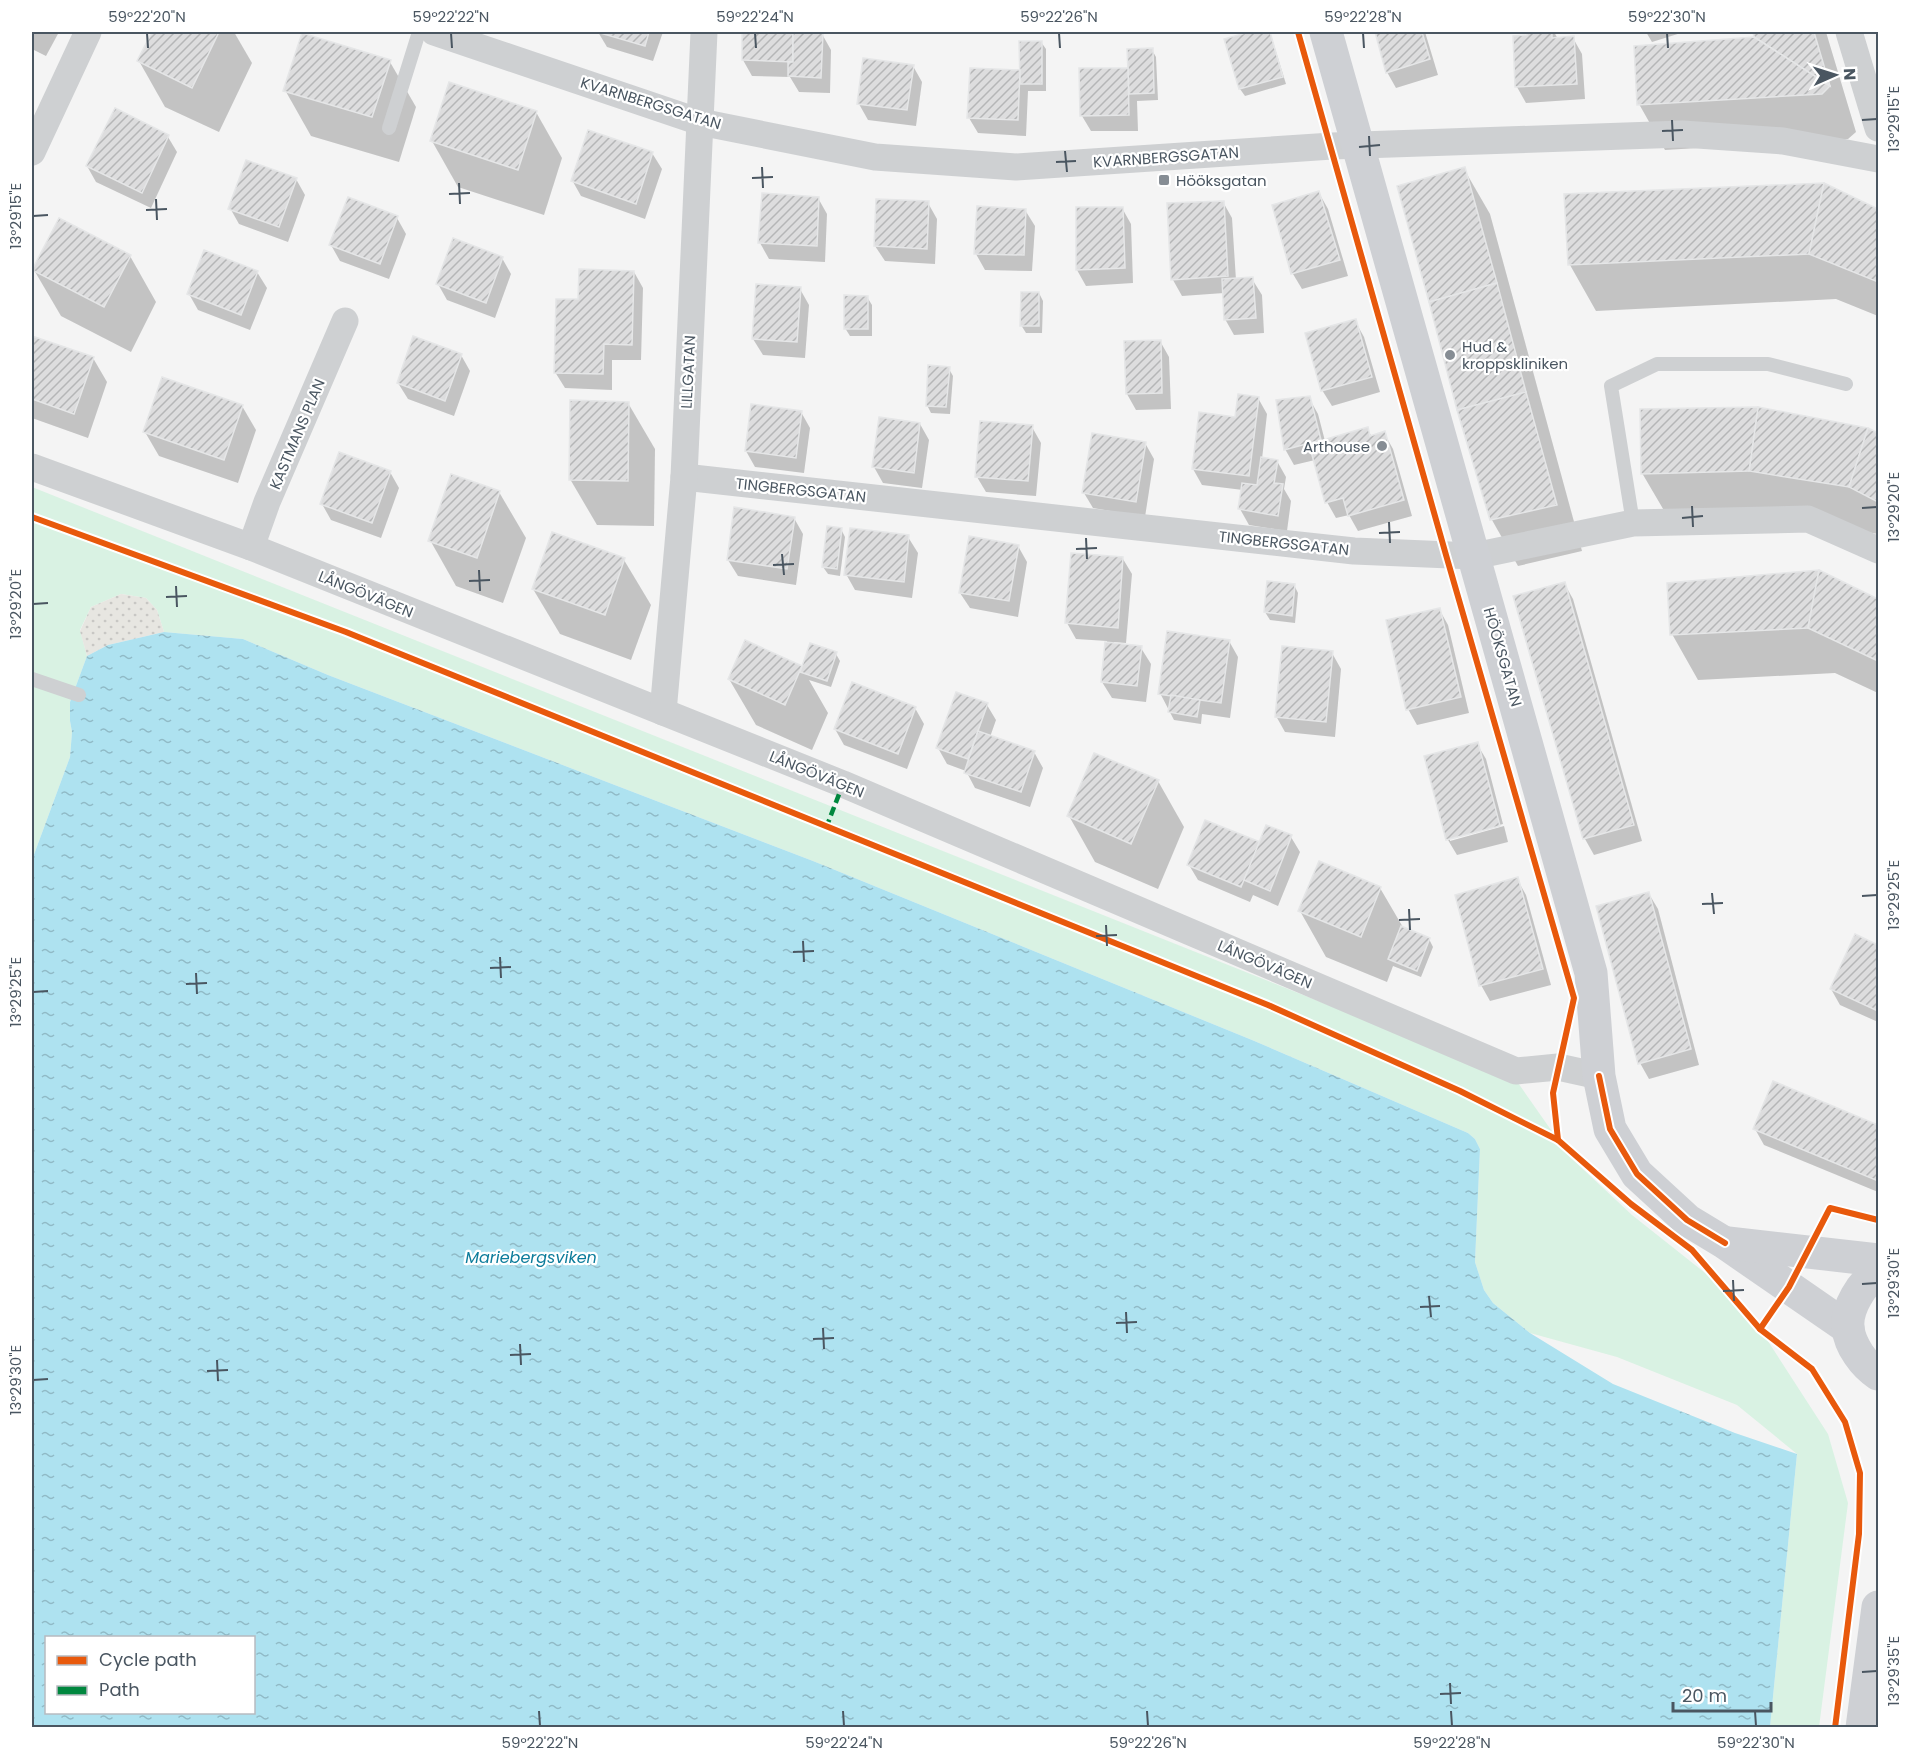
<svg xmlns="http://www.w3.org/2000/svg" width="1910" height="1759" viewBox="0 0 1910 1759" font-family="Poppins,sans-serif">
<style>
.grass{fill:#d9f2e3}
.sand{fill:url(#sand-dots)}
.water{fill:url(#water-ripples);fill-rule:evenodd}
.shadow{fill:#0003}
.building{fill:url(#building-hatch);stroke:#e5e6e7;stroke-width:1.5}
.lines{fill:none;stroke-linecap:round;stroke-linejoin:round}
.lane{stroke:#ced0d2;stroke-width:14}
.street{stroke:#ced0d2;stroke-width:27}
.secondary{stroke:#ced0d4;stroke-width:33}
.quiet{stroke:#00873e;stroke-width:4.5;stroke-dasharray:9 4.5;stroke-linecap:butt}
.cycleway-casing{stroke:#fff;stroke-width:10}
.cycleway{stroke:#e8590c;stroke-width:6}
.ticks{fill:none;stroke:#4a5661;stroke-width:2}
.poi-dot{fill:#868d94;stroke:#fff;stroke-width:2}
.labels{text-anchor:middle;dominant-baseline:central;stroke-width:4.5;stroke-linejoin:round;paint-order:stroke}
.street-label{font-size:15px;fill:#4a5661;stroke:#fff}
.poi-label{font-size:15px;fill:#4a5661;stroke:#fff;text-anchor:start}
.water-label{font-size:16px;font-style:italic;fill:#0c7c9b;stroke:#fff}
.neatline{fill:none;stroke:#4a5661;stroke-width:2}
.ticks-label{font-size:15px;text-anchor:middle;fill:#4a5661}
</style>
<defs>
<pattern id="sand-dots" width="8" height="8" patternUnits="userSpaceOnUse" patternTransform="scale(1.5)"><rect width="8" height="8" fill="#e7e6e1"/><path d="M2 2h.1M6 6h.1" fill="none" stroke="#c8c7c4" stroke-width="1.8" stroke-linecap="round"/></pattern>
<pattern id="water-ripples" width="26" height="14" patternUnits="userSpaceOnUse" patternTransform="scale(1.5)"><rect width="26" height="14" fill="#aee2f0"/><path d="M2 4q2-2 4 0t4 0M15 11q2-2 4 0t4 0" fill="none" stroke="#90bac6"/></pattern>
<pattern id="building-hatch" width="6" height="6" patternUnits="userSpaceOnUse" patternTransform="scale(1.5)"><rect width="6" height="6" fill="#ddddde"/><path d="M-1 1l2-2M0 6l6-6M5 7l2-2" fill="none" stroke="#b5b6b7"/></pattern>
</defs>
<rect width="100%" height="100%" fill="#f4f4f4"/>
<!-- grass -->
<polygon class="grass" points="32,487 1516,1080 1570,1157 1632,1215 1714,1280 1753,1318 1828,1434 1848,1503 1819,1727 1770,1727 1797,1454 1737,1405 1617,1357 1530,1333 1493,1303 1484,1290 1475,1262 1480,1149 1475,1139 1468,1133 1252,1040 813,861 328,675 243,639 164,632 157,610 146,598 121,594 91,607 80,630 87,656 70,702 70,721 72,732 70,757 32,860"/>
<!-- sand -->
<polygon class="sand" points="121,594 146,598 157,610 164,632 108,645 87,656 80,631 91,607"/>
<!-- water -->
<path class="water" d="M164,632L243,639L328,675L813,861L1252,1040L1468,1133L1475,1139L1480,1149L1475,1262L1484,1290L1493,1303L1530,1333L1613,1384L1735,1433L1797,1454L1770,1727L32,1728V860L70,757L72,732L70,721V702L87,656L108,645ZM46,1638H254V1712H46Z"/>
<!-- shadow -->
<g class="shadow">
<polygon points="32,32 59,32 46,56 32,49"/>
<polygon points="154,32 234,32 252,63 219,132 165,107 139,61"/>
<polygon points="598,32 663,32 653,61 607,47"/>
<polygon points="744,32 802,32 802,34 822,34 831,50 830,93 799,92 790,77 752,76 743,60"/>
<polygon points="1254,32 1270,32 1286,84 1245,96 1240,89 1226,40"/>
<polygon points="1377,32 1425,32 1438,75 1396,88 1387,72"/>
<polygon points="1528,32 1554,32 1558,39 1573,38 1582,54 1585,99 1526,103 1517,87"/>
<polygon points="1646,32 1684,32 1652,42"/>
<polygon points="1754,32 1826,32 1856,132 1848,139 1665,150 1639,104 1756,39"/>
<polygon points="1041,42 1046,49 1046,91 1028,91 1026,136 978,133 969,118 1021,72"/>
<polygon points="1152,50 1156,57 1158,100 1137,101 1138,131 1091,131 1082,116"/>
<polygon points="390,62 416,107 399,162 311,136 285,90"/>
<polygon points="913,66 922,82 916,126 868,120 859,104"/>
<polygon points="536,112 562,158 544,215 458,187 432,141"/>
<polygon points="168,137 177,152 151,208 96,182 87,166"/>
<polygon points="652,153 662,169 645,219 581,196 572,180"/>
<polygon points="1464,169 1490,214 1582,551 1518,566 1492,520 1459,410"/>
<polygon points="296,179 305,195 288,242 239,224 230,208"/>
<polygon points="1824,184 1878,211 1878,316 1836,299 1596,311 1570,265"/>
<polygon points="1319,193 1328,209 1348,276 1302,289 1293,274 1274,206"/>
<polygon points="818,198 827,214 825,262 769,259 760,243"/>
<polygon points="1223,202 1232,218 1236,280 1252,279 1262,295 1264,333 1234,335 1225,319 1224,293 1182,296 1173,280 1169,204"/>
<polygon points="928,203 937,219 935,264 885,261 875,246"/>
<polygon points="978,208 1025,210 1035,226 1032,271 985,270 976,254"/>
<polygon points="1122,208 1131,224 1133,283 1086,286 1077,270"/>
<polygon points="397,218 406,234 389,279 340,261 331,245"/>
<polygon points="130,256 156,302 131,352 61,316 34,270"/>
<polygon points="502,258 511,274 495,318 447,300 438,284"/>
<polygon points="257,272 267,288 250,330 198,310 189,294"/>
<polygon points="634,272 643,288 641,360 612,360 612,390 565,388 555,372 579,301"/>
<polygon points="800,289 809,305 805,358 763,355 753,339"/>
<polygon points="1039,293 1043,301 1042,333 1026,333 1021,325"/>
<polygon points="867,297 872,305 872,336 850,336 845,328"/>
<polygon points="1355,321 1364,337 1380,392 1332,406 1322,390"/>
<polygon points="32,337 93,358 107,382 88,438 32,418"/>
<polygon points="1160,341 1169,357 1171,409 1136,410 1127,394 1126,342"/>
<polygon points="461,355 470,371 454,416 408,399 398,383"/>
<polygon points="949,369 953,376 950,414 931,413 927,405"/>
<polygon points="1258,398 1267,414 1262,459 1277,461 1286,477 1284,489 1291,501 1287,531 1249,525 1240,509 1243,490 1202,485 1193,469 1237,418"/>
<polygon points="1309,398 1318,414 1325,441 1367,429 1372,437 1384,433 1393,449 1412,516 1358,531 1349,515 1336,518 1327,502 1315,460 1294,465 1285,449"/>
<polygon points="628,403 655,449 654,526 597,525 570,479"/>
<polygon points="242,406 256,430 238,483 159,456 145,432"/>
<polygon points="801,412 810,428 804,473 755,467 746,451"/>
<polygon points="920,424 929,440 922,488 883,483 874,467"/>
<polygon points="1032,427 1041,443 1036,496 986,492 977,477"/>
<polygon points="1867,429 1878,435 1878,534 1777,517 1669,519 1642,473"/>
<polygon points="1145,443 1154,459 1145,517 1093,508 1084,493"/>
<polygon points="390,472 399,488 381,538 331,520 322,504"/>
<polygon points="499,492 526,538 503,603 456,586 430,540"/>
<polygon points="794,518 803,534 796,585 738,576 728,560"/>
<polygon points="841,529 845,537 840,576 828,574 823,567"/>
<polygon points="553,534 624,560 651,605 631,660 560,634 533,589"/>
<polygon points="908,537 918,553 912,598 855,590 846,574"/>
<polygon points="1018,546 1027,562 1018,617 970,608 960,593"/>
<polygon points="1123,559 1132,574 1126,643 1114,642 1114,645 1141,648 1151,664 1146,702 1112,698 1102,682 1107,641 1076,639 1067,623"/>
<polygon points="1818,572 1878,601 1878,693 1835,673 1698,680 1672,634"/>
<polygon points="1564,583 1573,599 1642,841 1594,855 1585,839 1515,597"/>
<polygon points="1294,585 1298,593 1295,623 1270,620 1265,612"/>
<polygon points="1439,609 1448,625 1469,713 1417,725 1408,709"/>
<polygon points="1229,641 1238,657 1230,718 1202,714 1201,724 1174,720 1160,693"/>
<polygon points="1332,653 1341,669 1335,737 1285,732 1276,716"/>
<polygon points="836,654 840,661 831,687 809,680 828,713 812,750 756,725 729,679 801,667 803,670"/>
<polygon points="987,705 996,720 990,737 1034,752 1043,768 1030,807 975,788 966,771 947,764 938,748"/>
<polygon points="915,708 924,724 907,769 844,745 835,729"/>
<polygon points="1477,744 1486,759 1503,824 1450,838 1450,841 1504,826 1508,842 1457,855 1448,840 1426,757"/>
<polygon points="1158,781 1184,827 1158,889 1095,862 1069,816"/>
<polygon points="1291,837 1300,852 1278,906 1253,895 1250,902 1198,880 1189,865"/>
<polygon points="1517,879 1526,895 1551,985 1490,1001 1481,985"/>
<polygon points="1380,888 1404,929 1429,939 1433,947 1421,977 1393,966 1387,982 1326,957 1300,911"/>
<polygon points="1649,894 1658,909 1699,1065 1649,1079 1640,1063"/>
<polygon points="1855,936 1878,947 1878,1022 1840,1005 1831,989"/>
<polygon points="1774,1083 1878,1126 1878,1192 1764,1145 1755,1129"/>
</g>
<!-- building -->
<g class="building">
<polygon points="152,32 219,32 192,88 137,61"/>
<polygon points="597,32 649,32 645,46"/>
<polygon points="742,32 793,32 793,62 742,60"/>
<polygon points="793,32 823,33 821,78 788,76 788,62 793,62"/>
<polygon points="1249,32 1270,32 1283,77 1239,89 1224,39"/>
<polygon points="1375,32 1422,32 1430,59 1386,73"/>
<polygon points="1527,32 1552,32 1552,38 1574,36 1577,84 1515,87 1513,36 1527,35"/>
<polygon points="1753,32 1814,32 1830,86 1754,37"/>
<polygon points="302,33 391,60 372,117 283,91"/>
<polygon points="1754,37 1830,86 1822,94 1637,105 1634,46"/>
<polygon points="1019,41 1042,41 1042,84 1020,84"/>
<polygon points="1153,48 1154,93 1129,94 1127,49"/>
<polygon points="863,58 914,65 907,110 857,104"/>
<polygon points="970,68 1020,70 1018,120 967,118"/>
<polygon points="1079,68 1128,68 1129,115 1080,116"/>
<polygon points="449,82 537,111 518,170 430,141"/>
<polygon points="115,108 169,135 142,193 86,166"/>
<polygon points="588,130 653,152 636,204 571,181"/>
<polygon points="246,160 297,178 279,227 228,209"/>
<polygon points="1465,167 1497,283 1429,302 1397,186"/>
<polygon points="1824,183 1809,254 1568,265 1564,194"/>
<polygon points="1824,183 1878,209 1878,282 1809,254"/>
<polygon points="1319,191 1340,260 1291,274 1272,205"/>
<polygon points="762,193 819,197 817,246 758,243"/>
<polygon points="348,197 398,216 380,264 329,245"/>
<polygon points="876,199 929,201 927,249 874,246"/>
<polygon points="1224,201 1228,276 1171,280 1167,203"/>
<polygon points="977,206 1026,209 1024,255 974,254"/>
<polygon points="1076,207 1123,207 1125,268 1076,270"/>
<polygon points="59,218 131,255 104,307 32,270"/>
<polygon points="453,238 503,257 486,303 436,284"/>
<polygon points="204,250 258,271 241,315 187,294"/>
<polygon points="579,269 634,271 632,345 604,344 603,374 554,373 556,299 578,299"/>
<polygon points="1253,277 1256,318 1224,320 1222,279"/>
<polygon points="1497,283 1526,392 1457,410 1429,302"/>
<polygon points="756,284 801,287 797,342 752,339"/>
<polygon points="1021,292 1039,292 1039,326 1020,326"/>
<polygon points="844,295 868,296 868,329 844,329"/>
<polygon points="1356,319 1372,377 1321,391 1305,333"/>
<polygon points="32,336 94,357 74,414 32,399"/>
<polygon points="413,336 462,354 445,401 397,383"/>
<polygon points="1161,340 1162,393 1126,394 1124,341"/>
<polygon points="928,365 950,367 946,407 926,406"/>
<polygon points="162,377 243,405 224,460 143,432"/>
<polygon points="1526,392 1557,505 1490,520 1457,410"/>
<polygon points="1238,394 1259,397 1249,476 1192,469 1199,412 1235,417"/>
<polygon points="1310,396 1321,440 1284,450 1276,400"/>
<polygon points="570,400 629,402 628,481 569,480"/>
<polygon points="751,404 802,411 796,458 745,451"/>
<polygon points="1758,407 1868,428 1849,487 1749,471"/>
<polygon points="1758,407 1749,471 1641,474 1640,409"/>
<polygon points="879,417 920,423 914,473 872,467"/>
<polygon points="980,421 1033,425 1028,481 975,477"/>
<polygon points="1368,427 1370,436 1385,431 1404,500 1348,516 1343,498 1325,503 1309,444"/>
<polygon points="1868,428 1878,433 1878,502 1849,487"/>
<polygon points="1092,433 1146,442 1136,502 1082,493"/>
<polygon points="339,452 391,471 372,523 320,504"/>
<polygon points="1261,457 1278,460 1274,483 1283,484 1278,516 1238,509 1242,483 1257,485"/>
<polygon points="451,474 500,491 477,558 428,541"/>
<polygon points="734,507 795,517 787,569 727,560"/>
<polygon points="827,526 842,528 837,569 822,567"/>
<polygon points="850,528 909,535 904,582 844,575"/>
<polygon points="552,532 625,558 605,615 532,589"/>
<polygon points="969,536 1019,545 1009,601 959,593"/>
<polygon points="1071,553 1123,557 1118,628 1065,623"/>
<polygon points="1819,570 1808,628 1670,635 1667,583"/>
<polygon points="1819,570 1878,599 1878,661 1808,628"/>
<polygon points="1267,581 1295,584 1292,616 1264,612"/>
<polygon points="1565,582 1634,825 1583,839 1513,596"/>
<polygon points="1440,608 1461,697 1406,710 1386,620"/>
<polygon points="1167,631 1230,640 1221,703 1158,694"/>
<polygon points="745,640 802,666 785,705 728,679"/>
<polygon points="1105,642 1142,646 1137,686 1101,682"/>
<polygon points="810,643 837,652 827,681 800,672"/>
<polygon points="1282,646 1333,651 1326,722 1275,717"/>
<polygon points="852,682 916,707 898,754 834,729"/>
<polygon points="956,692 988,703 968,759 936,748"/>
<polygon points="1171,695 1200,700 1197,717 1168,712"/>
<polygon points="978,731 1035,751 1021,792 964,773"/>
<polygon points="1478,742 1500,826 1446,840 1424,756"/>
<polygon points="1094,753 1159,780 1131,844 1067,816"/>
<polygon points="1205,820 1260,842 1241,887 1187,865"/>
<polygon points="1266,825 1292,835 1270,891 1244,880"/>
<polygon points="1319,861 1381,887 1361,937 1298,911"/>
<polygon points="1518,877 1543,969 1479,986 1455,895"/>
<polygon points="1649,892 1691,1049 1638,1064 1596,906"/>
<polygon points="1401,926 1430,938 1417,971 1388,959"/>
<polygon points="1855,934 1878,945 1878,1011 1830,989"/>
<polygon points="1773,1081 1878,1125 1878,1181 1753,1129"/>
</g>
<g class="lines">
<!-- lane -->
<g class="lane">
<polyline points="389,128 419,32"/>
<polyline points="1633,523 1611,386 1657,364 1768,364 1846,384"/>
<polyline points="32,679 79,695"/>
</g>
<!-- street -->
<g class="street">
<polyline points="434,32 700,122 875,157 1016,167 1332,146 1683,134 1783,141 1878,159"/>
<polyline points="1849,32 1878,128"/>
<polyline points="32,152 88,32"/>
<polyline points="32,467 251,547 843,784 1516,1071 1558,1067 1599,1076"/>
<polyline points="684,477 1354,551 1474,556 1633,523 1808,519 1878,550"/>
<polyline points="251,547 267,502 345,321"/>
<polyline points="663,712 684,477 704,32"/>
</g>
<!-- secondary -->
<g class="secondary">
<polyline points="1326,32 1591,973 1599,1076 1610,1129 1637,1174 1687,1220 1725,1243 1848,1328"/>
<polyline points="1728,1243 1878,1260"/>
<path d="M1878,1272C1862,1283 1846,1308 1848,1328C1850,1346 1864,1365 1878,1374"/>
<polyline points="1862,1728 1878,1607"/>
</g>
<!-- quiet -->
<polyline class="quiet" points="826,828 843,784"/>
<defs>
<g id="cycleway">
<polyline points="1298,32 1446,555 1574,998 1553,1093 1558,1140"/>
<polyline points="32,517 346,632 1268,1005 1460,1091 1558,1140 1631,1204 1692,1250 1760,1329 1812,1369 1845,1422 1860,1473 1859,1534 1835,1728"/>
<polyline points="1599,1076 1610,1129 1637,1174 1687,1220 1725,1243"/>
<polyline points="1760,1329 1789,1287 1830,1208 1878,1220"/>
</g>
</defs>
<!-- cycleway casing -->
<use href="#cycleway" class="cycleway-casing"/>
<!-- cycleway -->
<use href="#cycleway" class="cycleway"/>
</g>
<!-- ticks -->
<path class="ticks" d="M147,33L148,48M451,33L452,48M755,33L756,48M1059,33L1060,48M1363,33L1364,48M1667,33L1668,48M1672,120L1673,141M1862,120L1877,119M1662,131L1683,130M1369,136L1370,156M1359,147L1380,145M1065,151L1067,172M1056,162L1076,161M762,167L763,188M752,178L773,177M459,183L460,204M449,194L470,193M156,199L157,220M146,210L167,209M33,216L48,215M1692,506L1693,527M1862,508L1877,507M1682,518L1703,516M1389,522L1390,543M1379,533L1400,532M1086,538L1087,559M1076,549L1097,548M782,554L784,575M773,565L794,564M479,570L480,591M469,581L490,580M176,586L177,607M166,597L187,596M33,604L48,603M1712,893L1714,914M1862,896L1877,895M1702,904L1723,903M1409,909L1410,930M1399,920L1420,919M1106,925L1107,946M1096,936L1117,935M803,941L804,962M793,952L814,951M500,957L501,978M490,968L511,967M196,973L197,994M186,984L207,983M33,992L48,991M1733,1280L1734,1301M1862,1284L1877,1283M1723,1291L1744,1290M1429,1296L1431,1317M1420,1307L1440,1306M1126,1312L1127,1333M1116,1323L1137,1322M823,1328L824,1349M813,1339L834,1338M520,1344L521,1365M510,1355L531,1354M217,1360L218,1381M207,1371L228,1370M33,1380L48,1379M1862,1672L1877,1671M1450,1683L1451,1704M1440,1694L1461,1693M539,1711L540,1726M843,1711L844,1726M1147,1711L1148,1726M1451,1711L1452,1726M1755,1711L1756,1726"/>
<!-- markers -->
<g class="poi-dot">
<rect x="1158" y="174" width="12" height="12" rx="3"/>
<circle cx="1450" cy="355" r="6"/>
<circle cx="1382" cy="446" r="6"/>
</g>
<g class="labels">
<!-- street labels -->
<g class="street-label">
<text transform="translate(651 103) rotate(17)">KVARNBERGSGATAN</text>
<text transform="translate(1166 157) rotate(-4)">KVARNBERGSGATAN</text>
<text transform="translate(688 372) rotate(-87)">LILLGATAN</text>
<text transform="translate(297 434) rotate(-67)">KASTMANS PLAN</text>
<text transform="translate(801 490) rotate(6)">TINGBERGSGATAN</text>
<text transform="translate(1284 543) rotate(6)">TINGBERGSGATAN</text>
<text transform="translate(366 594) rotate(22)">LÅNGÖVÄGEN</text>
<text transform="translate(1503 657) rotate(74)">HÖÖKSGATAN</text>
<text transform="translate(817 774) rotate(22)">LÅNGÖVÄGEN</text>
<text transform="translate(1265 964) rotate(23)">LÅNGÖVÄGEN</text>
</g>
<!-- poi labels -->
<g class="poi-label">
<text x="1176" y="180">Hööksgatan</text>
<text x="1462" y="346">Hud &amp;<tspan x="1462" dy="17">kroppskliniken</tspan></text>
<text x="1370" y="446" text-anchor="end">Arthouse</text>
</g>
<!-- water labels -->
<g class="water-label">
<text x="531" y="1257">Mariebergsviken</text>
</g>
</g>
<!-- border -->
<rect width="1910" height="1759" fill="none" stroke="#ffffff" stroke-width="66"/>
<!-- legend -->
<rect x="45" y="1636" width="210" height="78" fill="#ffffff" stroke="#b7bbc0" stroke-width="1.5"/>
<rect x="57" y="1656" width="30" height="9" fill="#e8590c" stroke="#b7bbc0" stroke-width="1.5"/>
<text x="99" y="1666" font-size="18" fill="#4a5661">Cycle path</text>
<rect x="57" y="1686" width="30" height="9" fill="#00873e" stroke="#b7bbc0" stroke-width="1.5"/>
<text x="99" y="1696" font-size="18" fill="#4a5661">Path</text>
<!-- north arrow -->
<g transform="translate(1835 75) rotate(87)" stroke="#ffffff" stroke-width="4.5" paint-order="stroke">
<path d="M0-4.5L10 22L0 15L-10 22Z" fill="#4a5661"/>
<text y="-9" font-size="16" font-weight="bold" text-anchor="middle" fill="#4a5661">N</text>
</g>
<!-- scale -->
<path d="M1673 1702v9h98v-9" fill="none" stroke="#4a5661" stroke-width="3"/>
<text x="1682" y="1702" font-size="18" fill="#4a5661" stroke="#ffffff" stroke-width="4.5" paint-order="stroke">20 m</text>
<rect x="33" y="33" width="1844" height="1693" class="neatline"/>
<g class="ticks-label">
<text x="147" y="22">59°22'20"N</text>
<text x="451" y="22">59°22'22"N</text>
<text x="755" y="22">59°22'24"N</text>
<text x="1059" y="22">59°22'26"N</text>
<text x="1363" y="22">59°22'28"N</text>
<text x="1667" y="22">59°22'30"N</text>
<text transform="translate(1894 119) rotate(-90)" y="5">13°29'15"E</text>
<text transform="translate(16 216) rotate(-90)" y="5">13°29'15"E</text>
<text transform="translate(1894 507) rotate(-90)" y="5">13°29'20"E</text>
<text transform="translate(16 604) rotate(-90)" y="5">13°29'20"E</text>
<text transform="translate(1894 895) rotate(-90)" y="5">13°29'25"E</text>
<text transform="translate(16 992) rotate(-90)" y="5">13°29'25"E</text>
<text transform="translate(1894 1283) rotate(-90)" y="5">13°29'30"E</text>
<text transform="translate(16 1380) rotate(-90)" y="5">13°29'30"E</text>
<text transform="translate(1894 1671) rotate(-90)" y="5">13°29'35"E</text>
<text x="540" y="1748">59°22'22"N</text>
<text x="844" y="1748">59°22'24"N</text>
<text x="1148" y="1748">59°22'26"N</text>
<text x="1452" y="1748">59°22'28"N</text>
<text x="1756" y="1748">59°22'30"N</text>
</g>
</svg>
